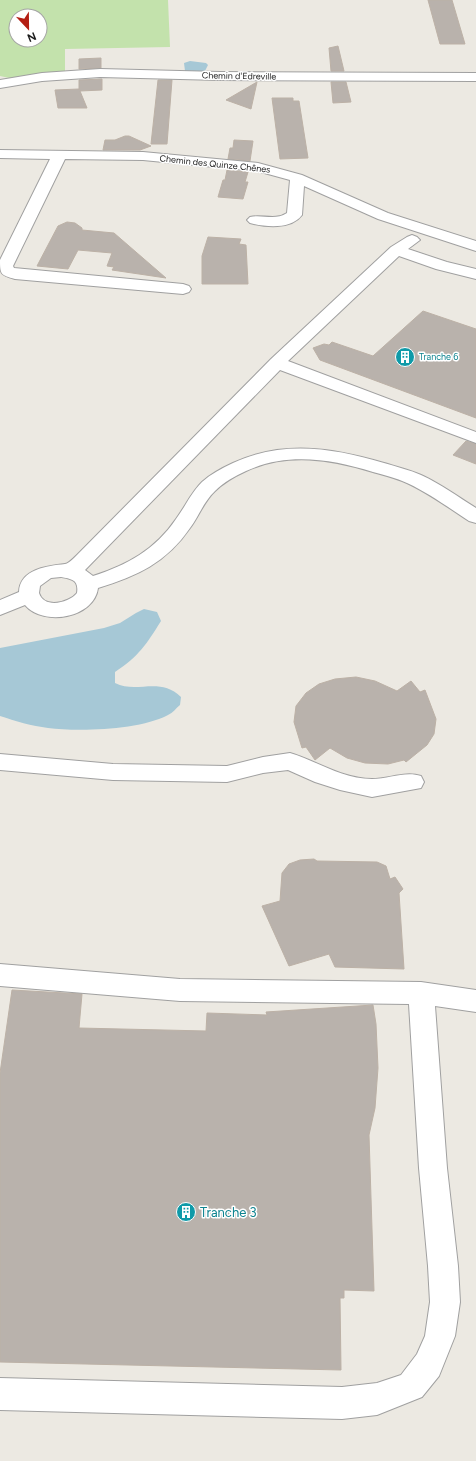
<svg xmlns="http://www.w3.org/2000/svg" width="476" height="1461" viewBox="0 0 476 1461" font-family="Figtree,sans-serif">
	<rect width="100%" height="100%" fill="#ece9e2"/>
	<!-- grass -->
	<path fill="#c3e2ac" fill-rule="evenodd" d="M0 0H168L170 47 65 49V71L14 79 0 76ZM16 16H40V40H16Z"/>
	<!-- water -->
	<g fill="#a6c8d6">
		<polygon points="190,61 206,63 208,65 205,71 185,71 184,63"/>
		<path d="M144 609 157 612 161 621C146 645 139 656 115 672V683C137 694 160 676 181 697L180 705C176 708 173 713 168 715 140 730 79 732 48 728 32 726 15 721 0 716V648L104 628 120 623 136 613Z"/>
	</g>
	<!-- building -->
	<g fill="#b9b2ac" stroke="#bcb1a6">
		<polygon points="428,0 452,0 465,44 440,44"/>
		<polygon points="338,46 344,71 331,71 329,48"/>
		<polygon points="101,58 101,68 79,69 79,59"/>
		<polygon points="102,79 102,90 80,91 87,108 58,108 55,90 79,89 79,90 79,80"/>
		<polygon points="158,80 172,80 167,144 151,144"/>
		<polygon points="257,82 251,109 226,100"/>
		<polygon points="331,82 346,82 351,102 333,103"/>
		<polygon points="272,98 293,98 293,101 299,101 308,158 280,159"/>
		<polygon points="125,136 129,136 151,146 140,150 103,150 105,140 115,140"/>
		<polygon points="234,140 253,141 250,161 228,159 230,148 233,148"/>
		<polygon points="227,170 248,172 245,182 248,182 243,199 218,197 223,180 225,180"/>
		<polygon points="67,222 75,223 82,228 82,230 114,233 166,278 112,270 114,267 107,266 112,253 78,250 68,269 37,266 58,226"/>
		<polygon points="208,237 241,239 239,244 246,245 248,284 202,284 202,256"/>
		<polygon points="423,311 476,329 476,418 320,360 313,348 324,344 329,345 332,342 373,356"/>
		<polygon points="466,441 476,444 476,464 453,455"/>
		<polygon points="356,677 375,681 397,691 411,681 420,692 425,690 436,719 434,734 427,745 406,762 404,760 388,764 365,763 347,758 330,748 315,760 306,747 302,748 294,722 296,706 306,693 319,684 335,679"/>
		<polygon points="314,859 317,861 377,862 386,866 390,879 395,877 403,889 399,893 404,969 335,967 329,954 289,966 262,906 280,901 282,873 289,864 300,860"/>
		<polygon points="12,990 82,994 79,1028 206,1031 207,1013 267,1015 266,1012 373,1005 376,1024 378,1068 375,1108 369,1135 374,1291 344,1290 344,1298 340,1298 341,1370 0,1362 0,1073"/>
	</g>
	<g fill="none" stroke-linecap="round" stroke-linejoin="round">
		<defs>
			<g id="minor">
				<polygon points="100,69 220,72 476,73 476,81 220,80 100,77 42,81 0,88 0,80 42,73"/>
				<path d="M0 150 143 152 258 163 302 175 388 213 476 241V251L378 219 304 186 302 215C291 230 265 227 250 223L247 220 250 217C262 214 275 221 287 213L290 180 257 171 143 160 65 159 13 266 14 268 183 284 189 286 191 289 189 292 183 294 15 279C1 275 0 275 0 260L50 159 0 158Z"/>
				<path d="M412 235 417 237 420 240 408 249 447 262 476 269V279L436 269 399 256 288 361 476 432V443L280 370 85 570 93 576C127 565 155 550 176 519 185 507 191 493 202 482 211 474 222 468 233 463 283 440 333 448 384 463 397 467 410 470 421 475 441 484 458 497 476 508V523L469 521C449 508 429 493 407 483 396 478 384 475 373 472 331 459 287 452 246 471 235 476 224 482 215 491 204 501 199 516 190 528 166 563 137 576 98 588 94 618 44 627 25 605L0 615V600L19 592C20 569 47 566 65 564 68 564 74 558 77 555L271 359 391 247 407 237ZM61 577C72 579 79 580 77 593 69 603 44 609 39 593L40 586 51 578Z"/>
				<path d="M290 753C317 761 342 779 372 779 389 779 405 771 421 776L424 782 421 788 372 797 340 790 315 782 288 770 263 773 227 782 113 780 0 770V754L113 764 227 766 263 757Z"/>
				<polygon points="0,964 180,979 421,982 476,990 476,1012 435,1006 447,1168 458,1266 460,1302 455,1336 439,1376 422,1397 377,1415 342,1419 0,1410 0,1378 342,1387 377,1383 401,1375 417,1354 425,1336 430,1302 428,1266 419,1168 409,1004 180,1001 0,986"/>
			</g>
		</defs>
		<!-- minor casing -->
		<use href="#minor" stroke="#a0a0a0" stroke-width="2"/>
		<!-- minor -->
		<use href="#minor" fill="#fff" fill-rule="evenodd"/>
	</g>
	<!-- icons -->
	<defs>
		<symbol id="building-disc" viewBox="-11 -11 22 22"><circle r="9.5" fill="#0f9aa8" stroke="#fff"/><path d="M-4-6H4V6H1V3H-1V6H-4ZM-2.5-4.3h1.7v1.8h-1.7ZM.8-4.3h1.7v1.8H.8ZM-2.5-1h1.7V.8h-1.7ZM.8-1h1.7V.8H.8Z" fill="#fff"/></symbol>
	</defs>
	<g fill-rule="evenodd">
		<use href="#building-disc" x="394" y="346" width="22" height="22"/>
		<use href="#building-disc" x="175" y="1201" width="22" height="22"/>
	</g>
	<g text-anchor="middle" stroke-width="3" stroke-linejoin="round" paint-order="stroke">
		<!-- far-street labels -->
		<g font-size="9" fill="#1c1c1c" stroke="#fff">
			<text transform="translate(239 76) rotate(1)" y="3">Chemin d'Edreville</text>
			<text transform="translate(215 164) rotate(6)" y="3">Chemin des Quinze Chênes</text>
		</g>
		<!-- far-culture labels -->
		<g font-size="9" fill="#0d838f" stroke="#fff" text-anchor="start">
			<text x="419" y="360">Tranche 6</text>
		</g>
		<!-- near-culture labels -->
		<g font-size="13" fill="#0d838f" stroke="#fff" text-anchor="start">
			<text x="200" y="1217">Tranche 3</text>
		</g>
	</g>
	<!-- north arrow -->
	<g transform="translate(28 28) rotate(158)"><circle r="19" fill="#ffffff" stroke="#a4a4a4"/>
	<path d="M0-3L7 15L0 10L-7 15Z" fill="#b41e13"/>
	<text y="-6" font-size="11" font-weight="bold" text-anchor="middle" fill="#1c1c1c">N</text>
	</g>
</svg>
